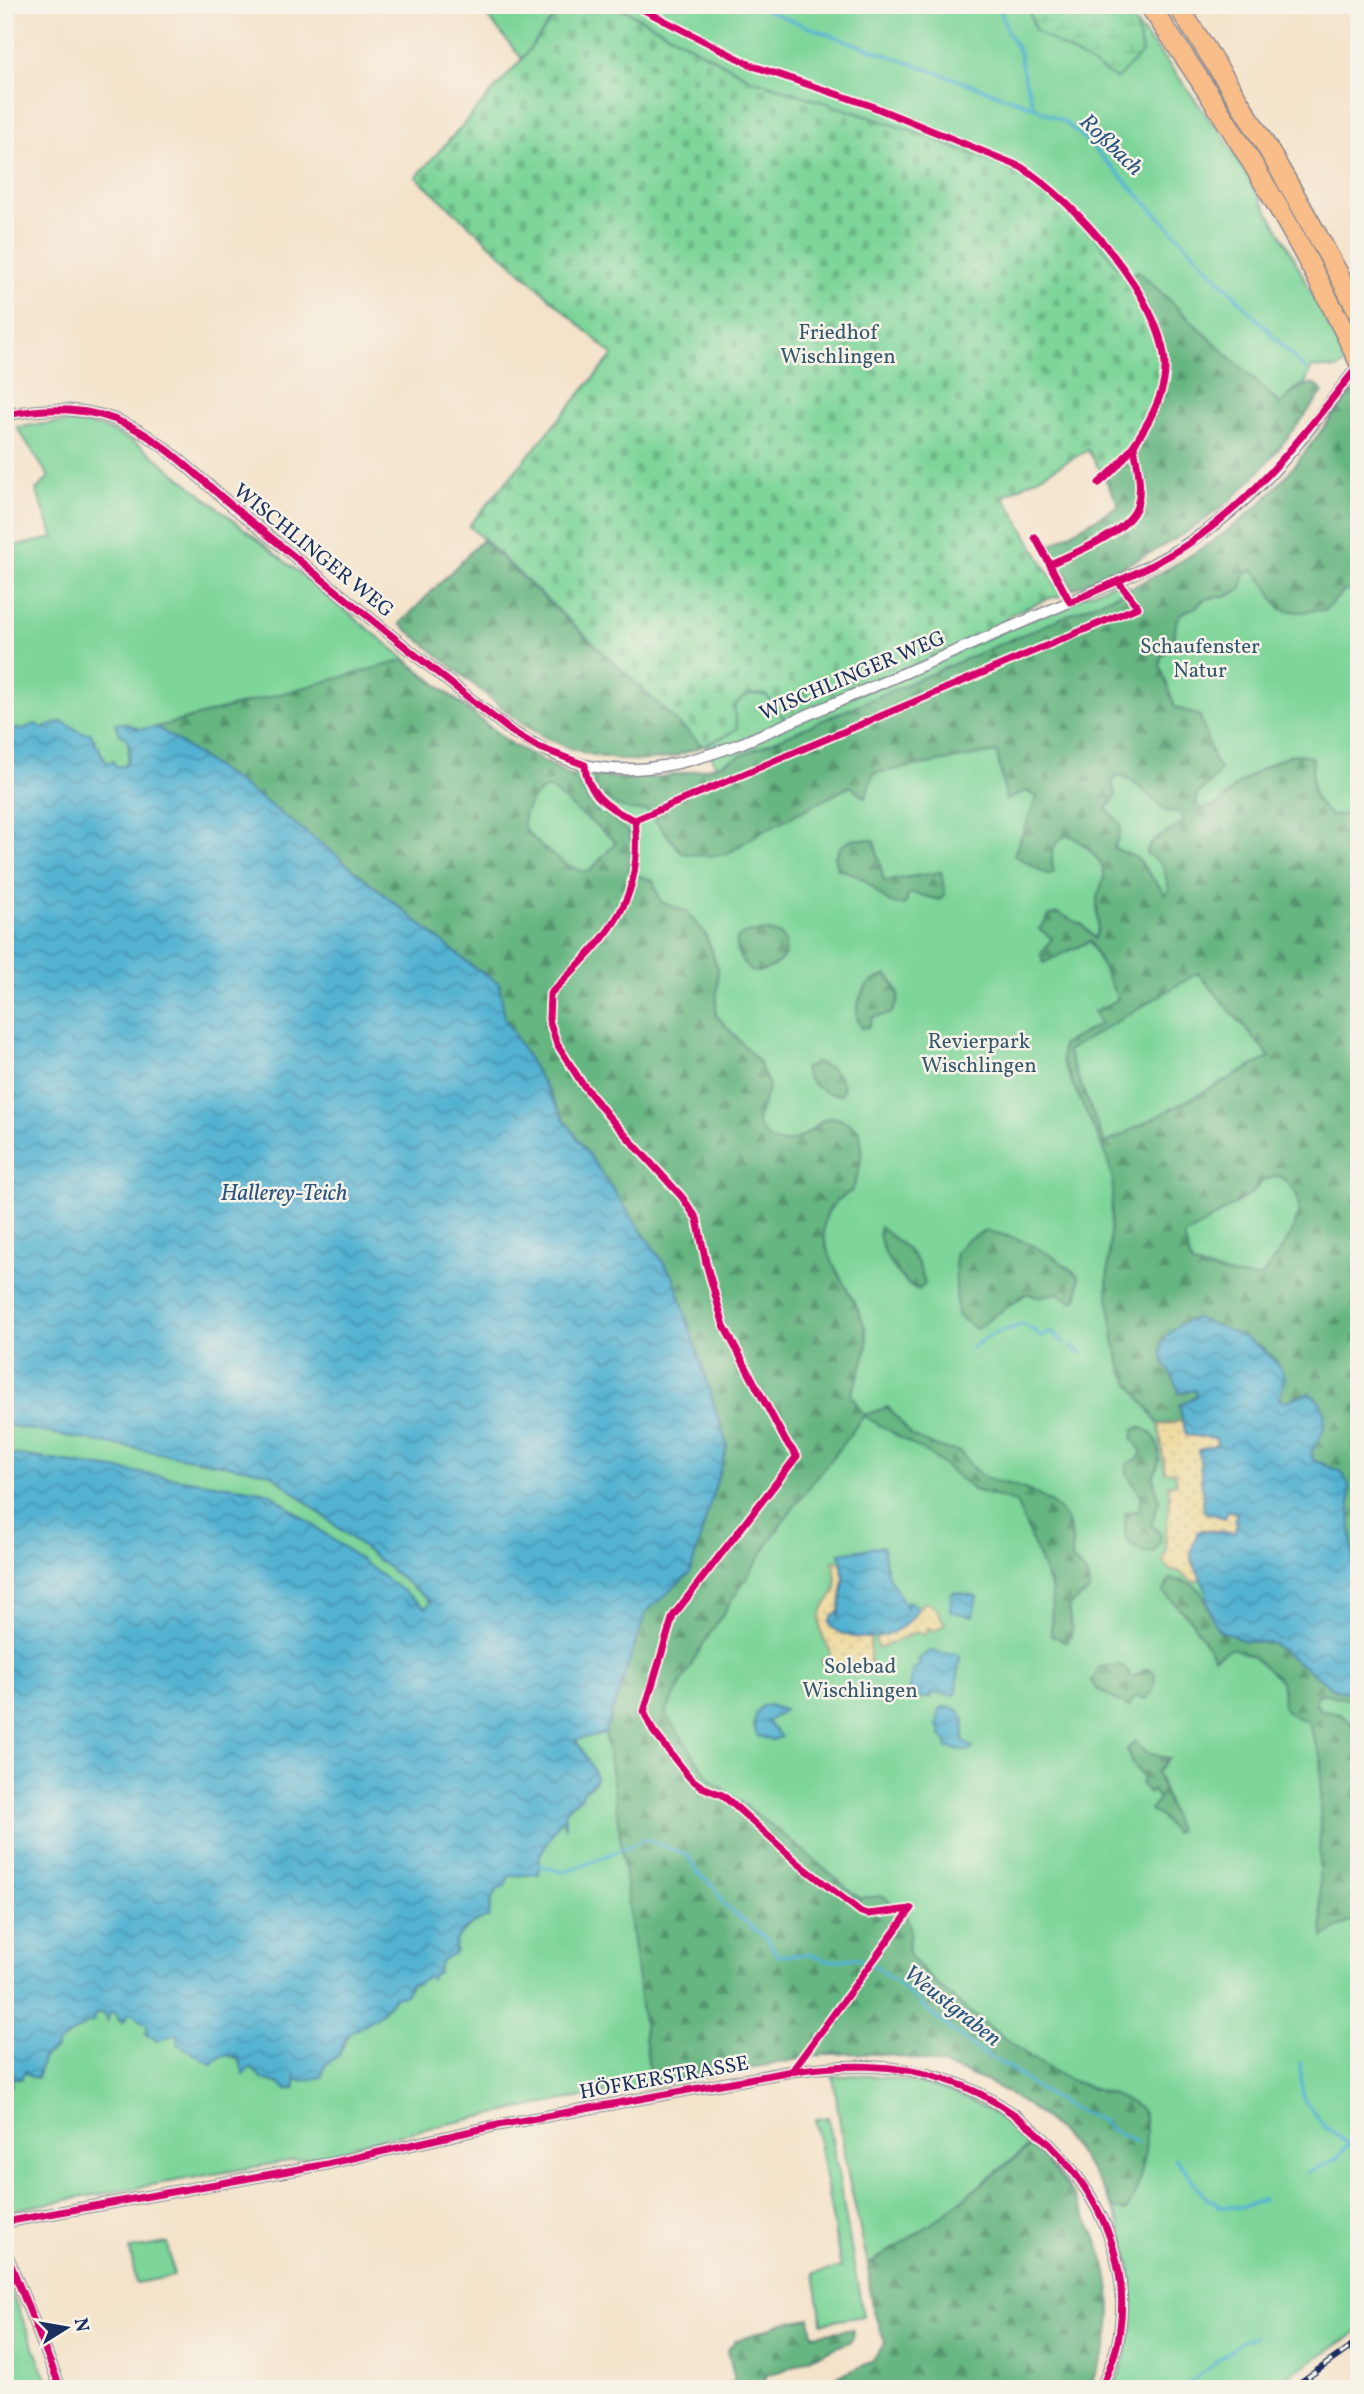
<svg xmlns="http://www.w3.org/2000/svg" width="1364" height="2394" viewBox="0 0 1364 2394" font-family="Vollkorn,serif">
	<defs>
		<pattern id="forest-firs" width="22" height="20" patternUnits="userSpaceOnUse" patternTransform="scale(1.75)"><rect width="22" height="20" fill="#66b681"/><path d="M5 1l3.5 6h-7zM16 11l3.5 6h-7z" fill="#53946d"/></pattern>
		<pattern id="wetland-marsh" width="20" height="14" patternUnits="userSpaceOnUse" patternTransform="scale(1.75)"><rect width="20" height="14" fill="#7dd599"/><path d="M1 5h8M5 5V1M11 12h8M15 12V8" fill="none" stroke="#6bb786"/></pattern>
		<pattern id="sand-dots" width="8" height="8" patternUnits="userSpaceOnUse" patternTransform="scale(1.75)"><rect width="8" height="8" fill="#eeda9e"/><path d="M2 2h.1M6 6h.1" fill="none" stroke="#ccbb8a" stroke-width="1.8" stroke-linecap="round"/></pattern>
		<pattern id="cemetery-stones" width="16" height="16" patternUnits="userSpaceOnUse" patternTransform="scale(1.75)"><rect width="16" height="16" fill="#7dd599"/><path d="M2 7V4a2 2 0 0 1 4 0v3zM10 15v-3a2 2 0 0 1 4 0v3z" fill="#6bb786"/></pattern>
		<pattern id="water-waves" width="16" height="10" patternUnits="userSpaceOnUse" patternTransform="scale(1.75)"><rect width="16" height="10" fill="#53b2d2"/><path d="M0 5q4-4 8 0t8 0" fill="none" stroke="#4491ae"/></pattern>
	</defs>
	<rect width="100%" height="100%" fill="#f7f3e8"/>
	<filter id="ink" filterUnits="userSpaceOnUse"><feTurbulence type="fractalNoise" baseFrequency=".0143" numOctaves="2"/><feDisplacementMap in="SourceGraphic" scale="14" xChannelSelector="R" yChannelSelector="G"/><feConvolveMatrix kernelMatrix="1 2 1 2 8 2 1 2 1" color-interpolation-filters="sRGB"/></filter>
	<filter id="wash" filterUnits="userSpaceOnUse"><feTurbulence type="fractalNoise" baseFrequency=".00686" numOctaves="4" result="noise"/><feDisplacementMap in="SourceGraphic" scale="28" xChannelSelector="R" yChannelSelector="G"/><feGaussianBlur stdDeviation="1.57" result="paint"/><feColorMatrix in="noise" values="0 0 0 0 0 0 0 0 0 0 0 0 0 0 0 0 0 1.4 0 .05"/><feComposite in="paint" operator="in"/></filter>
	<g filter="url(#wash)">
		<rect width="100%" height="100%" fill="#f4e3ca"/>
		<!-- green -->
		<g fill="#7dd599" stroke="#4c827c" stroke-width="2">
			<polygon points="478,5 563,5 522,59"/>
			<polygon points="616,5 1027,5 1036,31 1142,53 1136,24 1175,72 1214,126 1216,124 1282,235 1347,362 1337,369 1312,367 1305,384 1295,389 1280,404 1138,271 1125,278 1097,239 1072,213 1037,186 1002,166 909,130 751,79"/>
			<path d="M1358 388 1359 2331 1267 2389H1113C1142 2327 1138 2250 1104 2191 1054 2100 955 2052 853 2053 820 2053 786 2061 754 2067 721 2074 688 2079 655 2085 631 2090 606 2092 582 2097 505 2110 430 2128 354 2145L345 2151 5 2211V2086L12 2085V2077L21 2079 25 2071 37 2078 44 2056 56 2049 57 2044 87 2023 94 2014H104L106 2020 108 2019 109 2013 114 2012 118 2020 124 2022 128 2014 131 2013 149 2026 145 2035 154 2037 156 2040 173 2034 179 2035V2038L212 2064 221 2056C236 2054 242 2060 243 2074L249 2068H252L259 2075 295 2083V2079L323 2070 325 2065 339 2055 350 2032 381 2013 394 1997 405 1995 410 1984H416L424 1977 438 1973C440 1956 446 1960 456 1951L455 1941C466 1928 473 1921 489 1917 490 1904 491 1890 504 1886L509 1876 540 1855 561 1819 564 1820C565 1807 571 1802 582 1797L583 1792 594 1783 595 1775 576 1740 139 729 126 723C127 738 132 752 125 766H116L107 762 92 738 62 722 43 728 35 724 20 731 17 728 5 731V548L54 538 36 490 49 477 17 427C75 421 92 417 144 448L511 744 571 776H594L626 780 671 777 716 766 707 745 731 733C734 705 732 692 766 695L788 723 1118 581 1132 588C1179 564 1236 531 1272 492 1300 462 1323 427 1349 395Z"/>
			<polygon points="5,1425 270,1473 431,1602 426,1609 268,1492 5,1453"/>
			<path d="M854 2075C923 2079 981 2094 1031 2144L934 2222 868 2265 848 2175 833 2077Z"/>
			<polygon points="828,2117 863,2316 822,2323 814,2273 841,2268 815,2119"/>
			<polygon points="168,2243 174,2276 136,2283 130,2249"/>
			<polygon points="5,2277 51,2389 5,2389"/>
		</g>
		<!-- forest -->
		<g fill="url(#forest-firs)" stroke="#407270" stroke-width="2" fill-rule="evenodd">
			<path d="M1138 271 1280 404C1293 394 1298 384 1316 384L1323 392C1301 420 1279 450 1255 476 1206 530 1139 560 1073 589L1049 546 1119 505 1103 475 1124 455 1154 403 1162 350 1158 337 1126 278Z"/>
			<path d="M1358 388 1359 586 1343 592 1325 610 1298 612 1281 609C1271 598 1262 576 1253 570L1244 575 1242 589 1229 595 1206 599 1196 607 1180 614 1176 622 1174 643 1161 657 1160 665 1175 707 1200 716 1213 758 1220 769 1214 779 1197 795 1196 804 1201 809C1221 805 1221 803 1233 789 1242 779 1282 756 1296 754 1301 754 1308 757 1313 758 1312 784 1308 800 1332 816L1359 812V1575L1353 1570 1349 1485 1332 1467 1313 1460 1299 1395 1286 1401 1279 1399 1277 1361 1261 1346 1195 1318V1389L1198 1396 1179 1405 1183 1421 1159 1425 1122 1371 1114 1340 1107 1287 1113 1180 1105 1152 1062 1061V1045L1100 1024 1094 1012 1118 999 1090 941 1043 963 1041 954 1052 938 1039 929 1050 915 1058 913 1083 925 1095 939C1100 926 1097 915 1097 901 1097 892 1104 884 1104 875 1103 858 1082 842 1069 835 1052 840 1049 856 1054 872L1049 875 1014 855 1037 797 1026 791 1006 800 997 752 874 773 865 798 851 786 759 833 727 854 705 856 682 853 647 810C626 814 594 800 594 776 640 782 671 777 716 766L1131 588C1180 564 1235 532 1272 492 1300 462 1323 427 1349 395ZM1117 775 1133 781 1166 811 1179 812 1183 818V823C1170 833 1151 837 1146 853L1163 865 1169 890 1165 894 1137 858 1114 848 1120 833 1121 824 1106 809 1116 796 1112 784ZM1198 973 1270 1057 1105 1144 1067 1051ZM1279 1176C1324 1203 1281 1248 1261 1278L1231 1275 1192 1265 1184 1237 1253 1192 1263 1180Z"/>
			<path d="M482 540 703 746C693 750 682 754 672 757 620 768 565 752 522 724L400 624Z"/>
			<path d="M405 660 511 744 571 776C582 786 586 800 595 812L602 810 628 832 631 840 629 868 632 873 653 881 661 902 686 911 706 935 718 970 716 1015 758 1061 769 1086 757 1121C768 1149 789 1147 810 1131 815 1127 822 1120 828 1118 839 1115 851 1125 859 1130 865 1151 860 1172 852 1191 782 1226 863 1292 867 1338 868 1357 857 1378 851 1395L864 1415 888 1407 912 1436 940 1448 960 1452C969 1462 973 1472 987 1478 997 1483 1008 1483 1019 1487 1057 1501 1076 1516 1072 1559 1082 1569 1091 1576 1089 1591L1069 1606C1067 1620 1078 1631 1066 1643L1051 1634 1052 1590 1016 1502 974 1490 935 1458 864 1416 784 1520 700 1649 665 1713 711 1780 788 1838 859 1898 883 1896C892 1904 905 1912 909 1923 913 1935 903 1948 913 1959 939 1991 977 2017 1010 2042 1028 2056 1048 2069 1068 2079 1090 2089 1124 2095 1142 2110 1153 2129 1140 2197 1125 2212L1115 2209C1101 2187 1088 2163 1070 2143 1009 2075 917 2048 828 2054L651 2086 613 1781 605 1733 646 1612 690 1572 727 1446 674 1278 564 1119 505 1019 499 983 472 966 331 851 266 802 157 727ZM549 788 616 842 590 871C571 874 532 841 523 826 523 809 533 792 549 788Z"/>
			<path d="M853 839 874 840 884 881 941 872 945 894 940 900 912 893 907 896V902L903 905C886 906 881 894 869 884 860 876 849 871 837 869L835 856 841 846Z"/>
			<path d="M769 931 781 935 785 942V955C776 966 768 971 753 972 741 963 735 953 737 938L746 933Z"/>
			<path d="M887 975C900 990 903 999 890 1014L873 1017 868 1027 862 1028C851 1017 860 991 871 982 876 979 882 977 887 975Z"/>
			<path d="M816 1063C830 1065 844 1076 843 1091L840 1095C826 1095 805 1083 804 1069Z"/>
			<path d="M880 1227C904 1247 918 1252 925 1284L919 1290C901 1285 875 1245 880 1227Z"/>
			<path d="M986 1231C1020 1236 1053 1254 1079 1276L1078 1297 1073 1302 1057 1293 1037 1297 1027 1293 976 1329 957 1315 955 1253 966 1240Z"/>
			<path d="M1139 1427C1161 1432 1164 1460 1153 1476L1159 1501 1151 1525 1161 1534 1160 1543 1153 1553C1127 1552 1122 1536 1126 1512L1139 1511C1140 1506 1141 1499 1140 1494 1135 1481 1123 1478 1128 1463L1138 1459 1142 1452 1132 1438 1134 1430Z"/>
			<path d="M1170 1579C1201 1582 1204 1593 1212 1619L1245 1641 1272 1643 1331 1687 1359 1697V1702L1326 1694 1317 1695 1315 1703 1321 1710C1338 1710 1348 1718 1359 1731V1916L1323 1937 1319 1871 1321 1758 1308 1722C1274 1709 1287 1711 1281 1681L1252 1656 1232 1648 1214 1657 1191 1620 1163 1592Z"/>
			<path d="M1119 1664 1129 1671V1676L1133 1677 1146 1669 1152 1670 1155 1675C1155 1684 1154 1694 1145 1699L1139 1696 1134 1698 1129 1707 1098 1690 1091 1682 1100 1667Z"/>
			<path d="M1135 1741C1146 1755 1153 1755 1169 1758L1157 1772 1178 1831 1174 1833 1160 1816 1150 1811 1159 1799 1152 1790 1148 1794 1141 1784 1143 1778 1131 1762 1127 1750Z"/>
			<path d="M1032 2145C1083 2197 1124 2269 1107 2344 1103 2359 1095 2374 1088 2389H790L797 2385 823 2383 871 2362 885 2343 871 2302 868 2265 934 2222Z"/>
			<polygon points="810,2318 813,2335 852,2329 853,2332 851,2341 781,2371 766,2375 762,2386 768,2389 714,2389 735,2381 728,2350 735,2341 783,2323"/>
		</g>
		<!-- wetland -->
		<polygon fill="url(#wetland-marsh)" stroke="#4c827c" stroke-width="2" points="1027,5 1123,5 1136,24 1142,53 1117,79 1036,31"/>
		<!-- sand -->
		<g fill="url(#sand-dots)" stroke="#84847e" stroke-width="2">
			<polygon points="1183,1421 1186,1435 1216,1438 1228,1510 1237,1513 1235,1533 1202,1529 1191,1559 1201,1579 1194,1582 1178,1571 1171,1571 1163,1561 1167,1549 1165,1545 1170,1499 1168,1485 1177,1483 1175,1471 1165,1472 1159,1425"/>
			<path d="M833 1561H841L844 1578 836 1630 853 1637 870 1638V1665L822 1664V1659L826 1661 831 1652C823 1639 814 1622 825 1606 828 1600 833 1596 836 1589 838 1582 834 1569 833 1561Z"/>
			<path d="M926 1602 936 1608 945 1624 933 1631 931 1628 928 1629 925 1635 916 1632 878 1649 875 1637C888 1634 901 1630 911 1619 918 1612 917 1606 926 1602Z"/>
		</g>
		<!-- cemetery -->
		<path fill="url(#cemetery-stones)" stroke="#4c827c" stroke-width="2" d="M563 5H616L751 79 909 130 1002 166 1037 186 1072 213 1097 239 1125 278 1158 337 1162 350V373L1154 403 1124 455 1103 475 1088 450 1004 496 1062 596 1050 598 1009 615 999 633 788 724 766 695C750 693 743 694 734 708L737 728 731 733 703 746 469 526 613 355 416 177 522 59Z"/>
		<!-- water -->
		<g fill="url(#water-waves)" stroke="#377098" stroke-width="2">
			<path d="M62 721 83 733H91L92 738 95 739 96 746H99C99 752 104 761 110 763L112 760 116 766H125C131 755 132 739 120 734L115 723H126L139 729 157 727 266 802 331 851 472 966 499 983 505 1019 564 1119 674 1278 727 1446 690 1573 646 1612 605 1733 576 1740 592 1767 596 1779 583 1792 582 1797C569 1803 561 1812 566 1828L561 1819 540 1855 539 1874 509 1876 505 1886C491 1890 490 1904 489 1917 478 1920 460 1929 456 1941 454 1945 456 1949 455 1953 442 1959 440 1959 438 1973L433 1974 431 1979 427 1976 419 1983 410 1984 405 1995 394 1997 381 2013 359 2028 351 2031 345 2039 339 2055 325 2065 322 2077 301 2081 295 2079V2088L287 2090 280 2084 263 2079 252 2068H249L243 2075C242 2059 238 2054 221 2056L212 2064 209 2063 177 2043 179 2038 176 2034 156 2041 154 2037 146 2035 148 2026 131 2013 128 2014 122 2023 115 2013 110 2012 107 2021 103 2013 95 2014 93 2022 87 2023 57 2044 56 2049 44 2056 37 2078 29 2076 25 2071 21 2079 12 2077 11 2086H5V1453L268 1492 426 1608 431 1602 270 1473 5 1425V731L18 728 20 730 35 724 43 728Z"/>
			<path d="M1195 1318C1231 1331 1266 1341 1285 1376L1279 1399 1286 1401 1308 1393C1333 1405 1326 1434 1311 1452L1313 1460 1342 1472 1349 1485 1353 1569 1359 1575V1697L1331 1687 1272 1643 1245 1641 1219 1630 1212 1619 1204 1586 1190 1554 1198 1531 1235 1533 1237 1522H1234L1237 1513 1228 1510 1225 1518 1204 1512 1199 1450 1217 1445 1216 1438 1186 1435 1179 1405 1197 1396 1195 1390 1179 1393C1176 1379 1170 1374 1164 1362 1153 1339 1177 1324 1195 1318Z"/>
			<path d="M883 1546 887 1573 907 1609 906 1602 909 1601 916 1606V1612C901 1635 872 1643 846 1635 838 1632 833 1630 829 1622L833 1615 838 1612 839 1618 844 1579 840 1553Z"/>
			<polygon points="954,1592 977,1596 973,1616 950,1612 951,1594"/>
			<polygon points="929,1651 958,1654 960,1657 956,1693 954,1695 931,1693 930,1698 912,1697 909,1694 912,1671 920,1664 918,1660"/>
			<path d="M769 1705 784 1710 767 1722 781 1737 773 1740 758 1736C751 1727 755 1713 762 1706Z"/>
			<polygon points="943,1707 957,1709 965,1719 963,1740 973,1748 970,1751 948,1748 946,1746 947,1740 941,1737 942,1729 937,1728 939,1711"/>
		</g>
		<g fill="none" stroke-linecap="round" stroke-linejoin="round">
			<!-- stream -->
			<g stroke="#53b2d2" stroke-width="3.5">
				<polyline points="754,5 808,27 1034,107 1064,122 1084,138 1306,370"/>
				<polyline points="999,5 1007,31 1019,51 1023,73 1034,107"/>
				<polyline points="1071,1347 1082,1353"/>
				<path d="M972 1348C980 1341 989 1336 998 1332 1007 1328 1013 1329 1021 1324L1035 1331 1041 1337 1051 1332 1064 1342"/>
				<polyline points="539,1865 562,1872 589,1863 646,1839 688,1856 697,1872 716,1889 724,1905 767,1939 778,1956 808,1954 828,1961 857,1958 877,1967 950,2029 982,2053 1012,2069 1033,2086 1067,2106 1103,2121 1108,2128 1137,2143"/>
				<polyline points="1300,2063 1303,2098 1325,2127 1359,2152"/>
				<polyline points="1176,2158 1207,2199 1215,2201 1219,2207 1241,2207 1263,2200"/>
				<polyline points="1358,2169 1359,2166"/>
				<polyline points="1308,2173 1337,2158 1348,2145"/>
				<polyline points="1183,2389 1241,2342 1255,2336"/>
			</g>
		</g>
	</g>
	<g filter="url(#ink)">
		<g fill="none" stroke-linecap="round" stroke-linejoin="round">
			<defs>
				<g id="street">
					<path d="M5 415C48 407 90 406 130 426 169 445 208 487 242 514 332 587 420 660 511 731 534 744 559 759 585 765 639 777 692 762 742 743L1118 581C1171 557 1219 527 1260 485 1297 449 1327 405 1359 365"/>
					<path d="M5 2222 327 2164 498 2125 792 2071C844 2064 894 2063 944 2079 1045 2111 1135 2218 1120 2328 1118 2350 1109 2369 1101 2389"/>
					<polyline points="5,2250 61,2389"/>
				</g>
				<g id="highway">
					<path d="M1149 5C1228 118 1300 236 1359 362"/>
					<path d="M1177 5C1244 105 1304 207 1359 313"/>
				</g>
			</defs>
			<!-- street casing -->
			<use href="#street" stroke="#888994" stroke-width="13"/>
			<!-- highway casing -->
			<use href="#highway" stroke="#888994" stroke-width="22"/>
			<!-- street -->
			<use href="#street" stroke="#fff" stroke-width="10"/>
			<!-- highway -->
			<use href="#highway" stroke="#f8bd89" stroke-width="19"/>
			<defs>
				<polyline id="rail" points="1291,2389 1359,2341"/>
			</defs>
			<!-- rail casing -->
			<use href="#rail" stroke="#1b2f5e" stroke-width="6"/>
			<!-- rail -->
			<use href="#rail" stroke="#f7f3e8" stroke-width="3.5" stroke-dasharray="10" stroke-linecap="butt"/>
			<defs>
				<g id="cycleway">
					<path d="M634 5 753 66 869 105 1021 167C1075 201 1163 300 1165 365 1167 403 1128 460 1099 483"/>
					<path d="M5 415C48 407 90 406 130 426 169 445 208 487 242 514 332 587 420 660 511 731L538 747 585 765C586 793 610 810 635 820L1138 607 1118 581"/>
					<path d="M1035 537 1070 602C1109 585 1149 569 1185 546 1257 499 1306 431 1359 365"/>
					<path d="M1050 564C1074 553 1128 533 1137 506 1143 486 1137 466 1134 446"/>
					<path d="M635 820C645 905 605 938 550 994L549 1020 557 1044 581 1082 609 1117 682 1197 697 1219 706 1263 724 1326 786 1442 797 1456 673 1616 644 1712 653 1731 690 1778 702 1787 722 1795 734 1805 799 1864 861 1912 868 1914 911 1909"/>
					<polyline points="792,2071 911,1909"/>
					<path d="M5 2222 327 2164 498 2125 792 2071C844 2064 894 2063 944 2079 1045 2111 1135 2218 1120 2328 1118 2350 1109 2369 1101 2389"/>
					<polyline points="5,2250 61,2389"/>
				</g>
			</defs>
			<!-- cycleway casing -->
			<use href="#cycleway" stroke="#f7f3e8" stroke-width="11"/>
			<!-- cycleway -->
			<use href="#cycleway" stroke="#d6006c" stroke-width="7"/>
		</g>
	</g>
	<g text-anchor="middle" stroke-width="5" stroke-linejoin="round" paint-order="stroke">
		<!-- park labels -->
		<g font-size="21" fill="#34586d" stroke="#f7f3e8">
			<text x="838" y="339">Friedhof<tspan x="838" dy="24">Wischlingen</tspan></text>
			<text x="1200" y="653">Schaufenster<tspan x="1200" dy="24">Natur</tspan></text>
			<text x="979" y="1048">Revierpark<tspan x="979" dy="24">Wischlingen</tspan></text>
			<text x="860" y="1673">Solebad<tspan x="860" dy="24">Wischlingen</tspan></text>
		</g>
		<!-- street labels -->
		<g font-size="21" fill="#1b2f5e" stroke="#f7f3e8">
			<text transform="translate(314 550) rotate(39)" y="7">WISCHLINGER WEG</text>
			<text transform="translate(852 675) rotate(-23)" y="7">WISCHLINGER WEG</text>
			<text transform="translate(664 2077) rotate(-10)" y="7">HÖFKERSTRASSE</text>
		</g>
		<!-- water labels -->
		<g font-size="23" font-style="italic" fill="#2c5681" stroke="#f7f3e8">
			<text transform="translate(1112 144) rotate(44)" y="8">Roßbach</text>
			<text x="284" y="1200">Hallerey-Teich</text>
			<text transform="translate(953 2005) rotate(38)" y="8">Weustgraben</text>
		</g>
	</g>
	<!-- margin -->
	<rect width="1364" height="2394" fill="none" stroke="#f7f3e8" stroke-width="28"/>
	<!-- north arrow -->
	<g transform="translate(66 2328) rotate(79)" stroke="#f7f3e8" stroke-width="5" paint-order="stroke">
	<path d="M0-5L12 26L0 18L-12 26Z" fill="#1b2f5e"/>
	<text y="-10" font-size="19" font-weight="bold" text-anchor="middle" fill="#1b2f5e">N</text>
	</g>
</svg>
